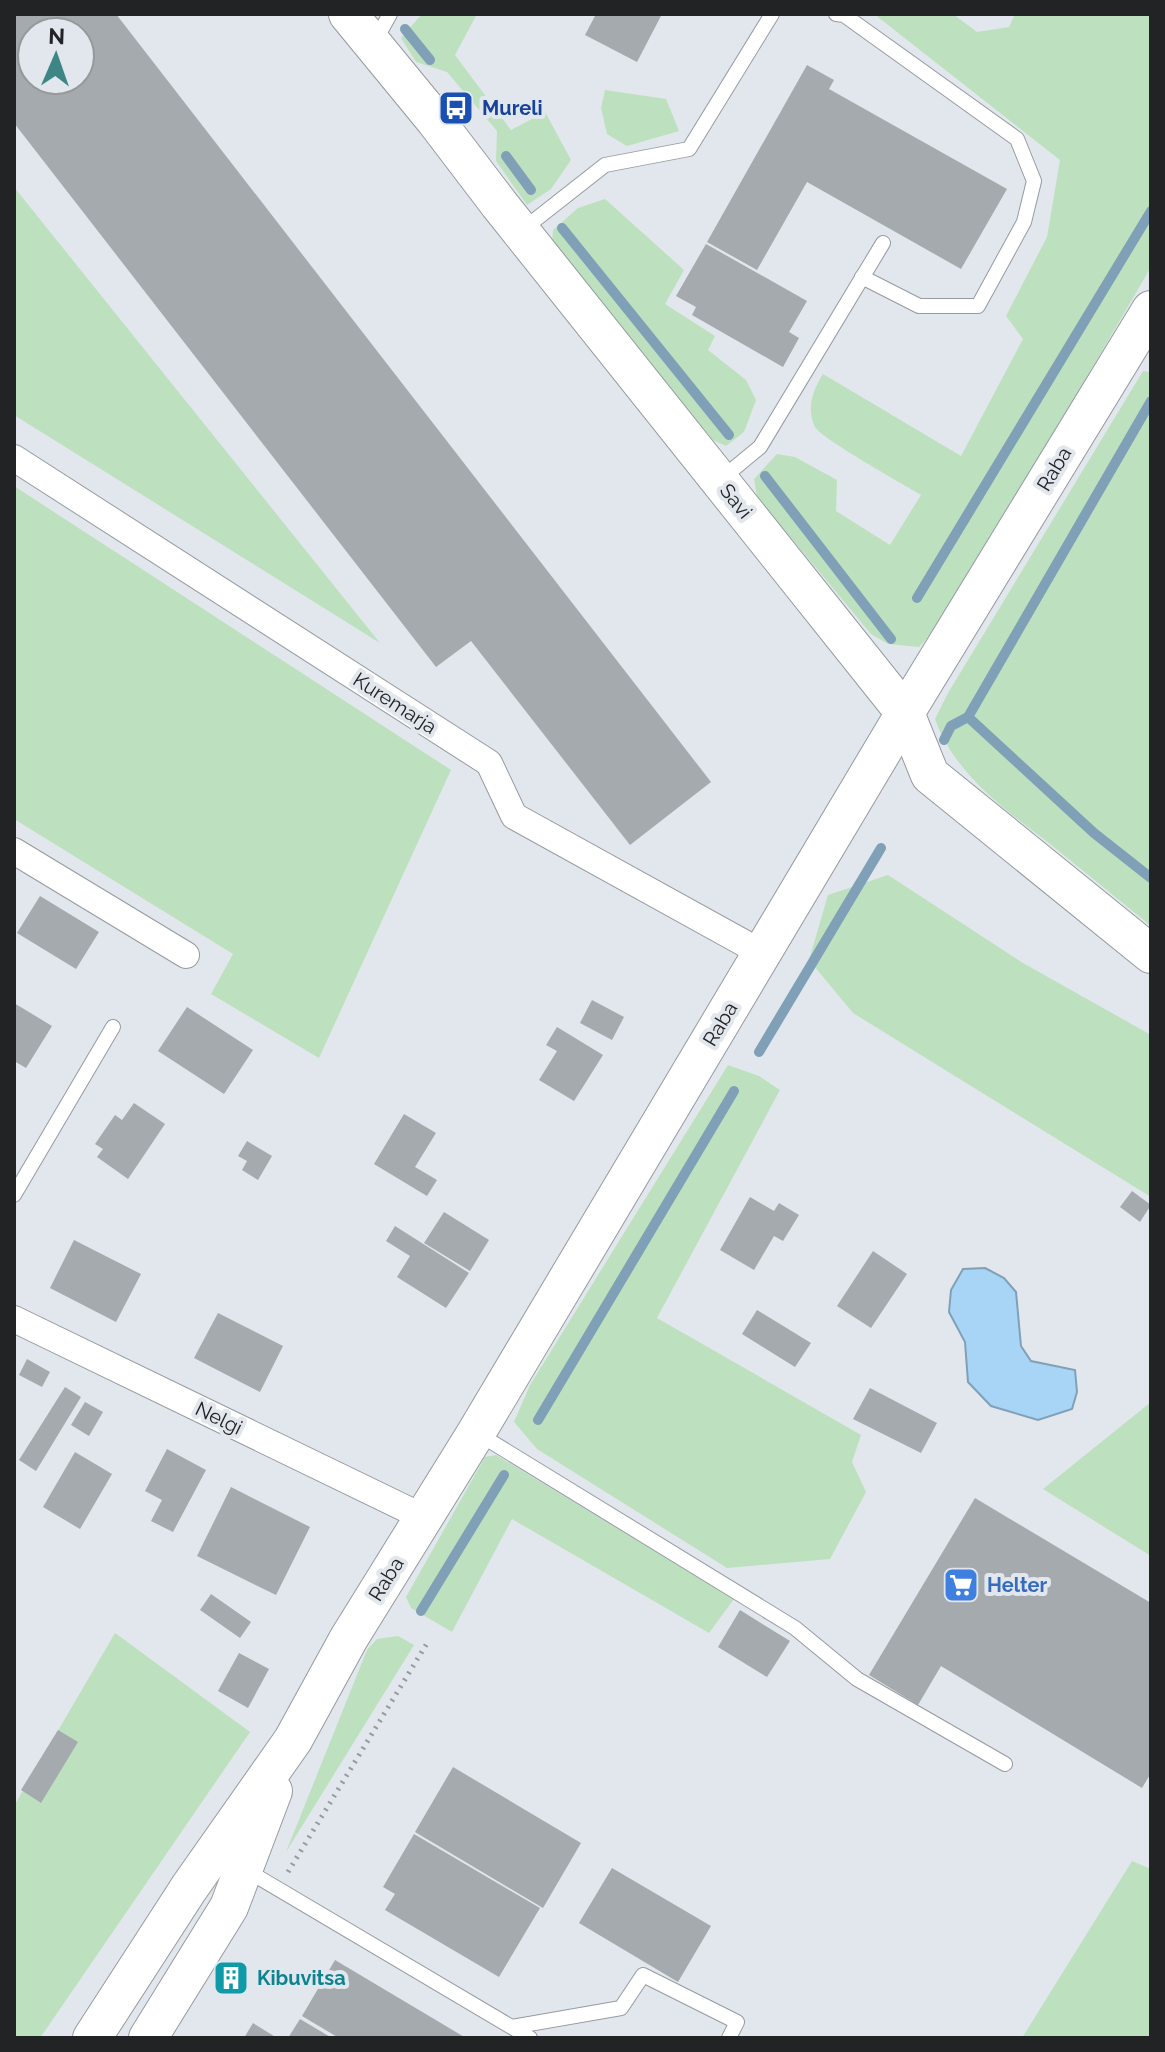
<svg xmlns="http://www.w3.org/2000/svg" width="1165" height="2052" viewBox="0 0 1165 2052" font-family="Raleway,sans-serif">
	<rect width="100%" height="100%" fill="#e1e7ec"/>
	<!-- green -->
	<g fill="#bde1bf">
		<polygon points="422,14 477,14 455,55 511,130 545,112 571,160 551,189 527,205 496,161 497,131 447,72 416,62 401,38"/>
		<path d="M874 14H953L977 32 1009 27 1015 14H1151V267L946 618 919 647 888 644 871 634 757 497 754 479 777 454 795 457 837 480 836 511 890 545 921 495C903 484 822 439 815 427 806 408 813 390 823 374L961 456 1023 339 1006 316 1047 237 1060 160Z"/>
		<polygon points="605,90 666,99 679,131 627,146 607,134 601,108"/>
		<polygon points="14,187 380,643 14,415"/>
		<polygon points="605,199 684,270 665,304 715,336 708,350 746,380 756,400 744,432 726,446 713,440 552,244 553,230 578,208"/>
		<path d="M1143 371 1151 372V926C1119 900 1087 874 1055 848 1010 813 955 776 935 719L948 693Z"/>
		<polygon points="14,486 451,770 319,1058 211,994 233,954 14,819"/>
		<polygon points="888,875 1023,963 1151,1035 1151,1197 853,1013 809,960 828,895"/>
		<polygon points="728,1065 759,1076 780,1090 657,1318 861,1435 852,1462 866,1492 830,1559 727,1568 537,1449 514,1422 530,1385"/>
		<polygon points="1151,1402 1151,1556 1043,1489"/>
		<polygon points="496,1455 734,1599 709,1633 512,1519 452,1632 411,1608 406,1597 485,1457"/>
		<polygon points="115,1633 250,1732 40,2038 14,2038 14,1806"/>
		<polygon points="398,1636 414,1645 286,1852 367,1650 377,1639"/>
		<polygon points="1132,1861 1151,1869 1151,2038 1022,2038"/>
	</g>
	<!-- water -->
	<polygon fill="#a8d5f6" stroke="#80a0b7" stroke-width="2" points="985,1268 1004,1278 1016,1292 1021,1346 1031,1361 1075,1370 1077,1392 1072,1409 1038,1420 991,1406 968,1382 965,1342 949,1312 951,1290 963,1269"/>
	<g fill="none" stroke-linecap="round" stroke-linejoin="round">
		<!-- stream -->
		<g stroke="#80a0b7" stroke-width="10">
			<polyline points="405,29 430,60"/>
			<polyline points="506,156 531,190"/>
			<polyline points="562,228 729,435"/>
			<polyline points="765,476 891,639"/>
			<polyline points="917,598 1151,211"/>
			<polyline points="968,717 1094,833 1151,878"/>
			<polyline points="944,740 951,726 968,717 1151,401"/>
			<polyline points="759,1052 881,848"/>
			<polyline points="538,1420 734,1091"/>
			<polyline points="421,1611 504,1475"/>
		</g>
	</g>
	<!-- building -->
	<g fill="#a5aaaf" fill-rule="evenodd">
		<path d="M14 14H116L711 782 630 845 471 641 436 667 14 123ZM32 32H80V80H32Z"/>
		<polygon points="596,14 662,14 637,62 585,35"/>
		<polygon points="807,65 834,80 829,89 1007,189 961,269 807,182 757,270 707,242"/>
		<polygon points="706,244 807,301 789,332 799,338 783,367 692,315 696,307 676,296"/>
		<polygon points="40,896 99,932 76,969 17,933"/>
		<polygon points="592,1000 624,1017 612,1040 580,1023"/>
		<polygon points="14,1003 52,1026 26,1068 14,1061"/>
		<polygon points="187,1007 253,1050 224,1094 158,1051"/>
		<polygon points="557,1027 603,1055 574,1101 539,1080 557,1051 546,1045"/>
		<polygon points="134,1103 165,1124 128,1179 97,1157 103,1149 95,1144 115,1115 122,1120"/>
		<polygon points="404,1114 436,1133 415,1167 437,1180 427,1196 374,1164"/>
		<polygon points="247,1141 272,1156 258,1180 242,1170 247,1161 238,1156"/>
		<polygon points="1132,1191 1151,1205 1140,1222 1120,1207"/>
		<polygon points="750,1197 774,1211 779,1203 799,1215 783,1241 774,1236 754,1270 720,1250"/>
		<polygon points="444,1212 489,1240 470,1271 424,1243"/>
		<polygon points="395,1226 469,1273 446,1308 397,1277 410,1256 386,1241"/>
		<polygon points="74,1240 141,1274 116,1322 50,1288"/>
		<polygon points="873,1251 907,1274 871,1328 837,1306"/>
		<polygon points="757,1310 811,1343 795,1367 742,1334"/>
		<polygon points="218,1313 283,1346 260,1392 194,1358"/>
		<polygon points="27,1359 50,1372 42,1387 19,1375"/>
		<polygon points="65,1387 81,1397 36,1471 19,1460"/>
		<polygon points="870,1388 937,1423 921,1453 853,1419"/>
		<polygon points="85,1402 103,1412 89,1436 71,1425"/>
		<polygon points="167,1449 206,1470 173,1532 151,1521 162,1500 145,1491"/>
		<polygon points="75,1452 112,1474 80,1529 43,1507"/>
		<polygon points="231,1487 310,1527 276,1595 197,1556"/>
		<polygon points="975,1498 1151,1603 1151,1773 1142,1788 941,1666 918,1705 869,1675"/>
		<polygon points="211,1594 251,1622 240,1638 200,1610"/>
		<polygon points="740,1610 790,1641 767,1677 718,1647"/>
		<polygon points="239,1653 269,1669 248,1708 218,1691"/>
		<polygon points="58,1730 78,1742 41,1803 21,1790"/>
		<polygon points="453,1767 581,1843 543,1908 415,1832"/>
		<polygon points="414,1834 540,1908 499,1977 385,1910 395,1894 383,1887"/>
		<polygon points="612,1868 711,1926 678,1982 579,1923"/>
		<polygon points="335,1960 466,2038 339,2038 302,2016"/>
		<polygon points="300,2019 332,2038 288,2038"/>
		<polygon points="253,2023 277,2038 244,2038"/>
	</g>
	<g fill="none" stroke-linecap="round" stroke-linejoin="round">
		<defs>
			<g id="lane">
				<polyline points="836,14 844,15 1017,139 1034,181 1024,222 978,306 919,306 862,277"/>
				<polyline points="375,41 390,14"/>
				<polyline points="521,231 605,165 689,149 772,14"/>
				<polyline points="720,480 760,447 883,243"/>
				<polyline points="14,1195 113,1027"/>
				<polyline points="477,1433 795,1628 857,1679 1005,1764"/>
				<polyline points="246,1870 530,2038"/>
				<polyline points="512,2027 621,2008 643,1975 737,2022 729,2038"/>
			</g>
			<g id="street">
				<polyline points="14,458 489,763 514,816 762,953"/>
				<polyline points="14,851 186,955"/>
				<polyline points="14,1319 425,1518"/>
			</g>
			<g id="secondary">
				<polyline points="348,14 435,120 499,204 905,713 930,775 1151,954"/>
				<polyline points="92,2038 189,1888 293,1740 349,1638 476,1433 905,713 1151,310"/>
				<polyline points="148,2038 229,1907 273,1791"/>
			</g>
		</defs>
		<!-- lane casing -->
		<use href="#lane" stroke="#959ba0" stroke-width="16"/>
		<!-- street casing -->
		<use href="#street" stroke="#959ba0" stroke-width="28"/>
		<!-- secondary casing -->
		<use href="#secondary" stroke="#959ba0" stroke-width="40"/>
		<!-- path -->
		<polyline stroke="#969b9f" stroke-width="5" stroke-dasharray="2 6" stroke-linecap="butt" points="288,1872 429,1640"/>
		<!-- lane -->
		<use href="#lane" stroke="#fff" stroke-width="14"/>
		<!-- street -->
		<use href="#street" stroke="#fff" stroke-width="26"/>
		<!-- secondary -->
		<use href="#secondary" stroke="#fff" stroke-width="38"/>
	</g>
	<!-- icons -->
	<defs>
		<symbol id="bus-square" viewBox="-11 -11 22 22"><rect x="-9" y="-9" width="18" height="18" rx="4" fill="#1a4fb4" stroke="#e1e7ec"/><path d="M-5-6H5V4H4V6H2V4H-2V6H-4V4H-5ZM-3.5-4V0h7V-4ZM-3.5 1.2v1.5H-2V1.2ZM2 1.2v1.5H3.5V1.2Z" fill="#fff"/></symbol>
		<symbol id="supermarket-square" viewBox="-11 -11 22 22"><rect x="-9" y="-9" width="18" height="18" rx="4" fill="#3f7fe0" stroke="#e1e7ec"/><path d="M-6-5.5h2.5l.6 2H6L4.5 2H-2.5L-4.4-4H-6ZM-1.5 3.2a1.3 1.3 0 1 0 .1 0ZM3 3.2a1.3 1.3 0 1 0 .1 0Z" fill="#fff"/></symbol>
		<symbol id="building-square" viewBox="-11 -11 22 22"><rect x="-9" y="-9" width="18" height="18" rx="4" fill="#0f9aa8" stroke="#e1e7ec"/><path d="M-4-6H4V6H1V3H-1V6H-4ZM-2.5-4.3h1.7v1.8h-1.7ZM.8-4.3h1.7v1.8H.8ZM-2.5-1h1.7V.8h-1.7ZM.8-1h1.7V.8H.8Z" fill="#fff"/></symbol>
	</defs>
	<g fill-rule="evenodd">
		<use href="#bus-square" x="436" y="88" width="40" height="40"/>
		<use href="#supermarket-square" x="941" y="1565" width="40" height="40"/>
		<use href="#building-square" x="211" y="1958" width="40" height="40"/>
	</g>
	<g text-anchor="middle" stroke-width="8" stroke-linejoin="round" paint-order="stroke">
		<!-- transit labels -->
		<g font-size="20" font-weight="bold" fill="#164399" stroke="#e1e7ec" text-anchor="start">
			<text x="482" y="115">Mureli</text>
		</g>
		<!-- street labels -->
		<g font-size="20" fill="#212325" stroke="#e1e7ec">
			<text transform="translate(1054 469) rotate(-59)" y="7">Raba</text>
			<text transform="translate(736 501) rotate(51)" y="7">Savi</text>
			<text transform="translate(395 703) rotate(33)" y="7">Kuremarja</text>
			<text transform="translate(720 1024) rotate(-59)" y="7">Raba</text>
			<text transform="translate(219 1418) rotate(26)" y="7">Nelgi</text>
			<text transform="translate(386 1579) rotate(-58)" y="7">Raba</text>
		</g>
		<!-- shop labels -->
		<g font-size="20" font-weight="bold" fill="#366cbe" stroke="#e1e7ec" text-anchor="start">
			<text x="987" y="1592">Helter</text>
		</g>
		<!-- culture labels -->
		<g font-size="20" font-weight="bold" fill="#0d838f" stroke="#e1e7ec" text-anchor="start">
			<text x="257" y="1985">Kibuvitsa</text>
		</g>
	</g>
	<!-- border -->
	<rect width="1165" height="2052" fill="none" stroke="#212325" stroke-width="32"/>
	<!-- north arrow -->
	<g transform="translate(56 56) rotate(2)"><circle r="38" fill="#e1e7ec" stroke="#94999c" stroke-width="2"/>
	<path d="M0-6L14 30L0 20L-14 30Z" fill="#3e8686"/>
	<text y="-12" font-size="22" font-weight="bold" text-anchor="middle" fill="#212325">N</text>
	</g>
</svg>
